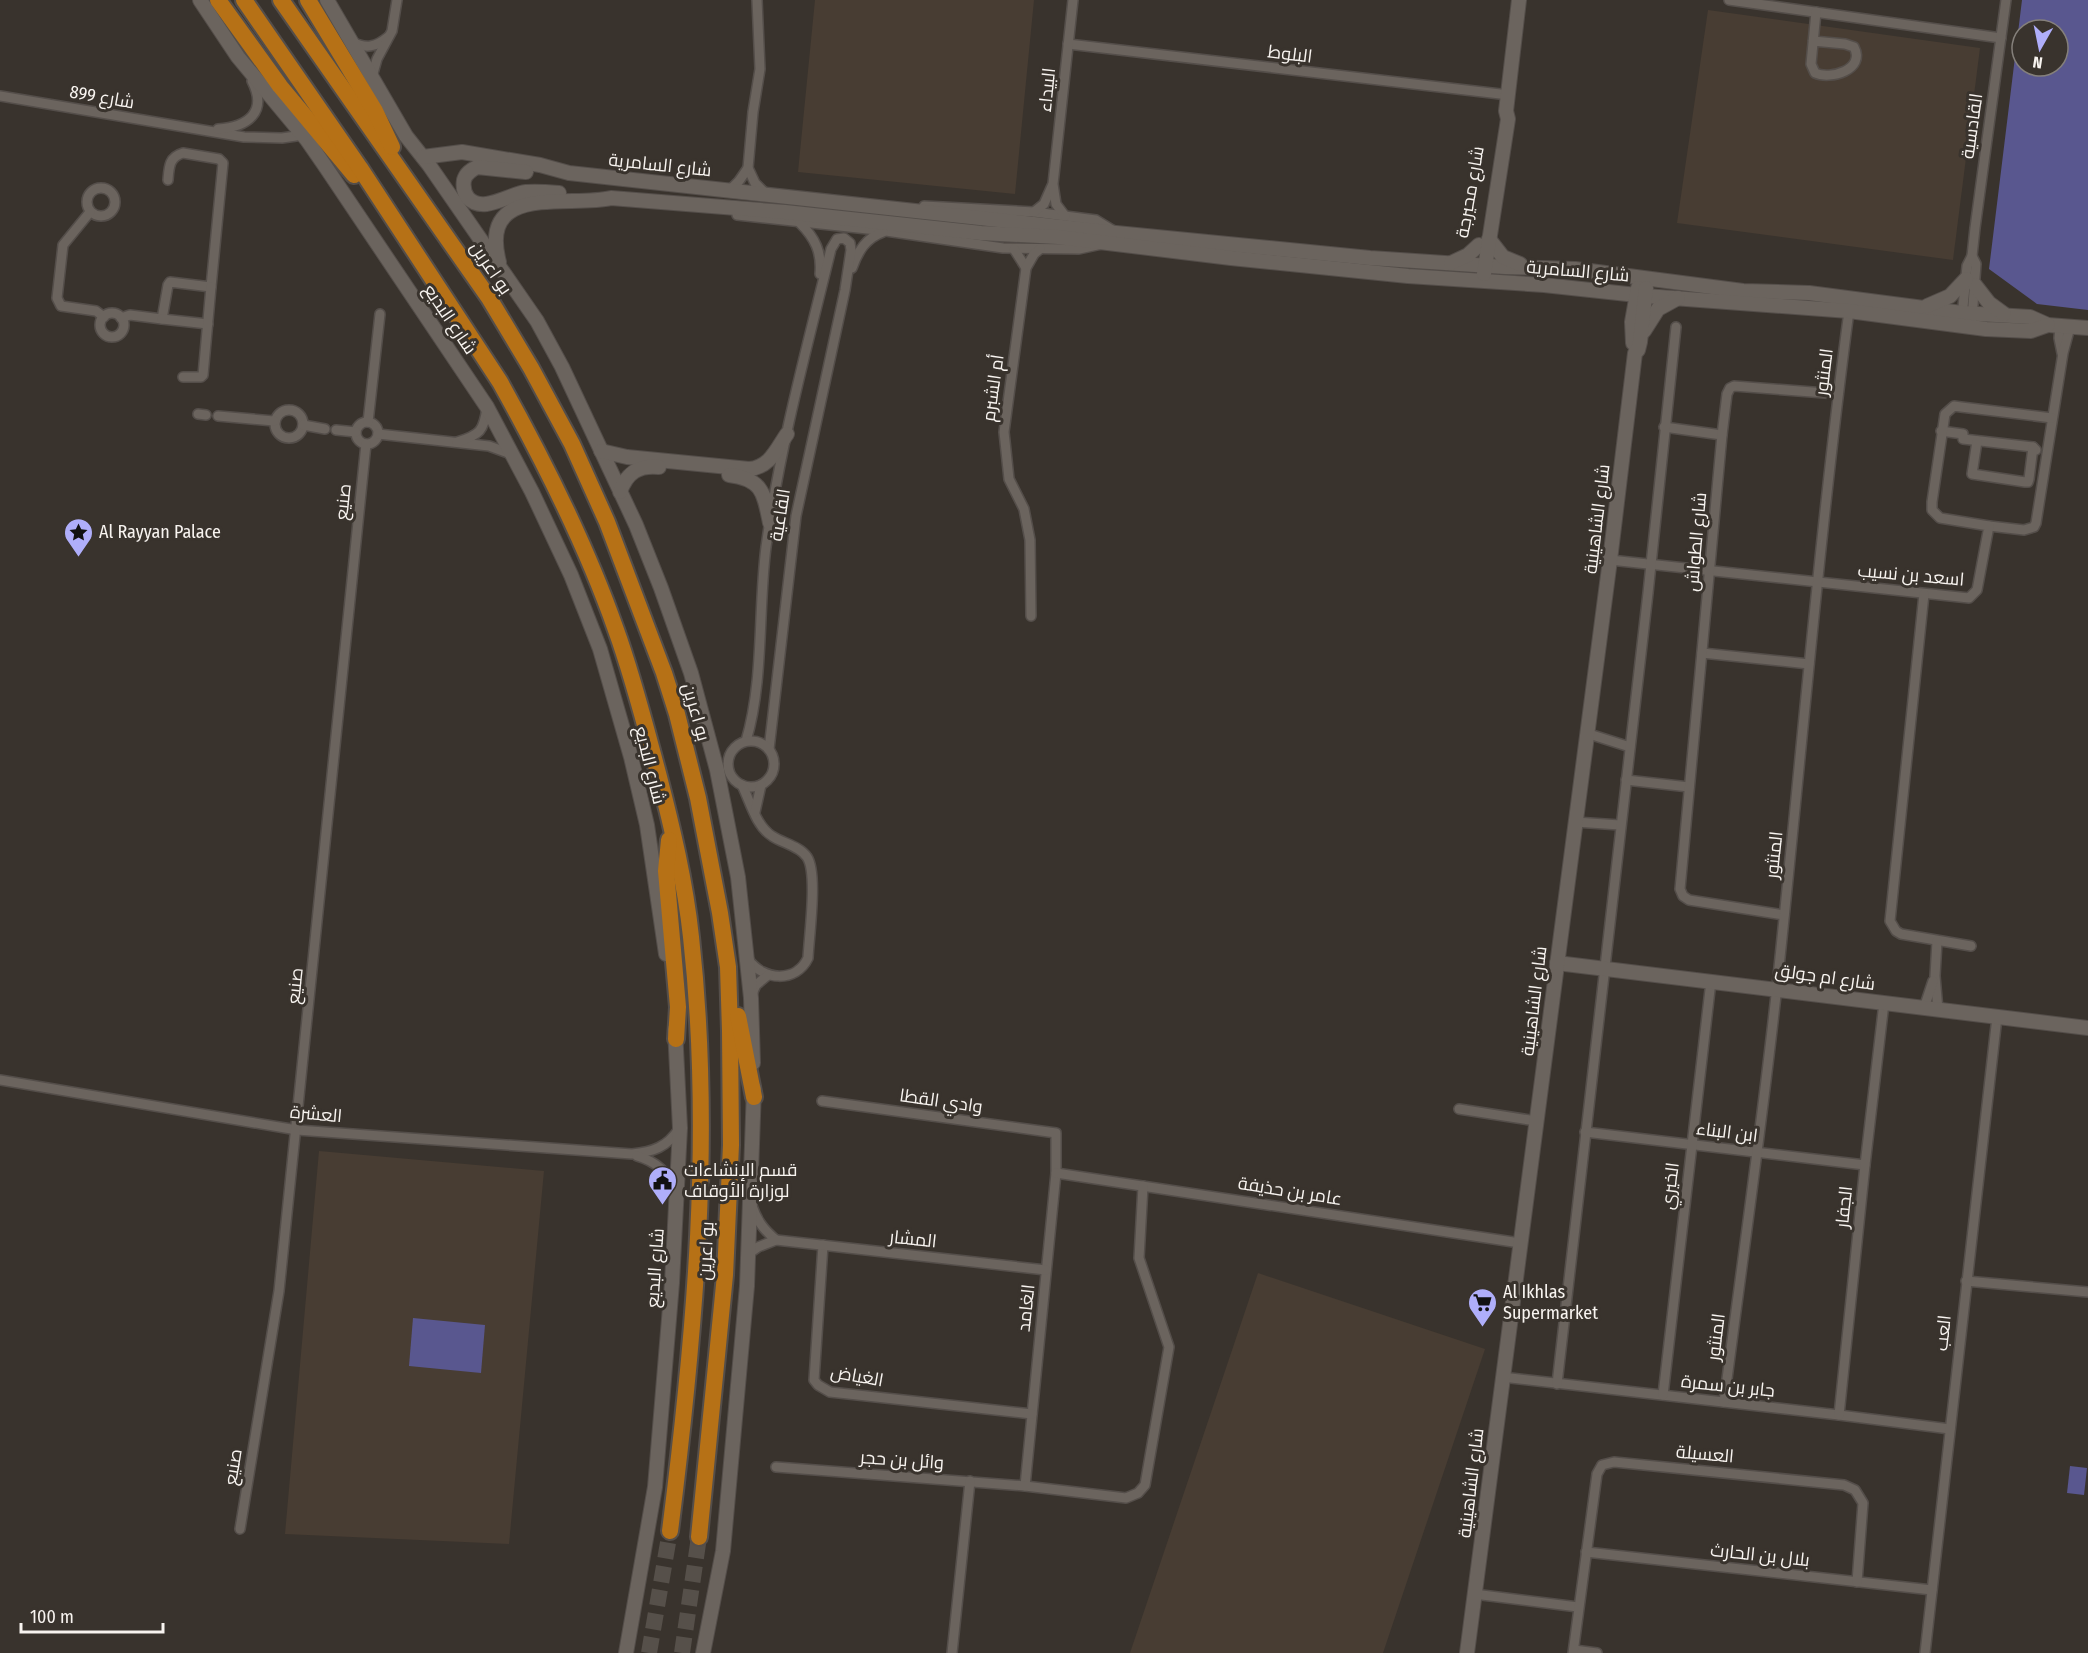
<svg xmlns="http://www.w3.org/2000/svg" width="2088" height="1653" viewBox="0 0 2088 1653" font-family="'Fira Sans Condensed',Cairo,sans-serif">
	<rect width="100%" height="100%" fill="#39332d"/>
	<!-- built -->
	<g fill="#483d33">
		<polygon points="815,0 1034,0 1015,194 798,172"/>
		<polygon points="1708,10 1980,48 1953,260 1677,223"/>
		<polygon points="319,1151 544,1171 509,1544 285,1534"/>
		<polygon points="1258,1273 1485,1349 1383,1653 1130,1653"/>
	</g>
	<!-- green -->
	<g fill="#59578f" fill-rule="evenodd">
		<path d="M2022 0H2088V310L2037 304 1989 269ZM2022 30H2058V66H2022Z"/>
		<polygon points="413,1318 485,1325 481,1373 409,1366"/>
		<polygon points="2070,1466 2087,1468 2084,1495 2067,1493"/>
	</g>
	<g fill="none" stroke-linecap="round" stroke-linejoin="round">
		<!-- highway-tunnel -->
		<g stroke="#56504a" stroke-width="16" stroke-dasharray="16 8" stroke-linecap="butt">
			<polyline points="649,1653 670,1531"/>
			<polyline points="682,1653 699,1537"/>
		</g>
		<defs>
			<g id="street">
				<polyline points="757,0 760,69 753,112 748,168 755,183 766,194"/>
				<polyline points="1729,0 2001,38"/>
				<path d="M1813 41 1845 44 1854 47C1866 70 1830 80 1815 73L1811 64 1816 12"/>
				<path d="M352 42C366 49 376 47 388 37"/>
				<polyline points="1068,44 1509,95"/>
				<polyline points="372,77 377,59 392,31 397,0"/>
				<polyline points="0,96 244,137 282,138 303,135"/>
				<path d="M218 129C248 127 268 112 252 81"/>
				<circle cx="101" cy="202" r="14"/>
				<polyline points="730,190 739,181 748,168"/>
				<polyline points="924,206 1034,212 1096,220 1114,231"/>
				<polyline points="90,212 63,245 57,298 61,306 96,311 104,317"/>
				<polyline points="1034,212 1044,204 1052,186"/>
				<polyline points="737,215 886,231 1003,248 1079,249 1102,244"/>
				<polyline points="1065,216 1056,204 1053,184 1073,0"/>
				<path d="M800 223C815 238 822 252 820 274"/>
				<polyline points="1014,249 1026,268"/>
				<path d="M852 268C858 251 866 238 883 232"/>
				<circle cx="112" cy="325" r="12"/>
				<polyline points="1962,317 1967,266 1972,256"/>
				<path d="M121 318 130 315 162 319 168 285 170 282 211 287 223 163 219 159 183 153C169 157 169 167 168 180"/>
				<polyline points="162,319 208,324"/>
				<polyline points="1972,319 1976,264 1972,256 1975,228 2006,0"/>
				<polyline points="2060,326 2059,338 2062,353"/>
				<polyline points="183,377 201,377 203,375 211,287"/>
				<circle cx="289" cy="424" r="14"/>
				<polyline points="198,414 206,415"/>
				<polyline points="218,416 274,421"/>
				<circle cx="367" cy="433" r="11"/>
				<polyline points="368,422 380,314"/>
				<polyline points="303,425 325,429"/>
				<polyline points="1664,427 1722,435"/>
				<polyline points="336,430 356,432"/>
				<polyline points="1941,431 1963,434 1963,439 2033,447 2036,450"/>
				<polyline points="378,434 489,446 511,454"/>
				<polyline points="1977,441 1972,474 2025,482 2028,482 2029,479 2033,447"/>
				<path d="M457 442C480 435 484 431 487 407"/>
				<polyline points="1989,526 2024,530 2034,527 2036,523 2063,353 2070,327"/>
				<polyline points="1610,560 1969,598 1977,590 1989,526 1940,518 1932,510 1932,502 1945,414 1954,406 1961,407 2052,418"/>
				<polyline points="1924,594 1890,921 1896,931 1901,934 1971,946"/>
				<polyline points="1031,616 1030,540 1024,509 1009,479 1004,432 1026,268 1034,254 1040,249"/>
				<polyline points="1702,653 1809,664"/>
				<polyline points="1586,733 1630,747"/>
				<path d="M746 741C764 681 758 610 766 547 780 446 807 347 831 249L837 239 844 238 850 243 851 250 845 290 796 516 769 749"/>
				<circle cx="751" cy="764" r="23"/>
				<polyline points="1626,780 1689,787"/>
				<path d="M742 785C750 801 756 826 772 836 782 843 800 846 807 857 818 873 809 936 808 958 796 983 763 981 748 959"/>
				<polyline points="755,812 761,785"/>
				<polyline points="1575,822 1620,825"/>
				<polyline points="1784,915 1689,900 1683,896 1680,889 1722,435 1727,394 1730,388 1734,386 1838,394"/>
				<polyline points="1937,941 1935,976 1938,1010"/>
				<polyline points="751,996 756,985 768,975"/>
				<polyline points="1924,1008 1933,981"/>
				<path d="M0 1080 297 1130 632 1154C653 1152 667 1147 679 1129"/>
				<polyline points="822,1101 1056,1133 1056,1173 1025,1486"/>
				<polyline points="1459,1109 1536,1121"/>
				<polyline points="1585,1132 1865,1165"/>
				<path d="M637 1156C658 1162 666 1172 676 1191"/>
				<polyline points="1056,1173 1520,1243"/>
				<path d="M752 1206C757 1221 764 1230 776 1240"/>
				<polyline points="823,1245 814,1380 818,1385 830,1392 1032,1414"/>
				<polyline points="748,1254 758,1247 776,1240 1046,1270"/>
				<polyline points="1966,1281 2088,1292"/>
				<polyline points="1502,1377 1839,1415 1950,1429"/>
				<polyline points="1557,1384 1648,593 1676,327"/>
				<polyline points="1663,1395 1711,981"/>
				<path d="M1724 1402C1742 1263 1762 1125 1777 986 1801 761 1819 536 1849 311"/>
				<polyline points="1839,1415 1865,1165 1884,1003"/>
				<polyline points="776,1467 1025,1486 1126,1498 1138,1493 1145,1485 1169,1347 1139,1258 1143,1186"/>
				<polyline points="240,1529 279,1291 366,444"/>
				<polyline points="1586,1552 1932,1590"/>
				<polyline points="1474,1594 1578,1607"/>
				<polyline points="1574,1650 1597,1653"/>
				<polyline points="952,1653 970,1481"/>
				<polyline points="1573,1653 1597,1474 1602,1465 1614,1462 1844,1485 1855,1490 1863,1503 1857,1582"/>
				<polyline points="1925,1653 1997,1017"/>
			</g>
			<g id="secondary">
				<polyline points="200,0 238,57 307,140 325,166 487,407 532,492 571,575 600,649 631,757 647,825 666,954"/>
				<polyline points="327,0 406,136 429,165 537,321 562,367 636,525 661,588 691,673 717,770 738,877 751,998 753,1063"/>
				<polyline points="423,157 462,152 540,165 569,173 1116,233 1370,258 1505,267 1575,269 1743,291 1809,293 1962,313 2030,317 2048,325 2088,328"/>
				<path d="M526 172 477 167C471 170 466 173 464 180 463 186 464 193 468 198 483 214 509 194 526 192 537 191 548 192 559 193"/>
				<polyline points="1489,239 1503,257 1520,264"/>
				<path d="M499 262C478 182 569 208 611 198L785 212 981 233 1058 237 1231 258 1408 276 1544 285 1646 296 1849 311 1986 329 2031 331 2048 325"/>
				<polyline points="1451,263 1468,255 1479,245"/>
				<polyline points="1484,274 1508,119 1506,111 1519,0"/>
				<polyline points="1975,285 1989,303 2004,314"/>
				<polyline points="1927,306 1950,296 1966,279"/>
				<polyline points="1644,331 1658,309 1678,298"/>
				<polyline points="1633,343 1632,322 1638,288"/>
				<path d="M601 451 627 457 749 469C770 467 776 450 787 434"/>
				<path d="M729 475C763 479 764 494 770 523"/>
				<path d="M620 492C627 472 639 465 659 467"/>
				<polyline points="1557,963 2088,1028"/>
				<polyline points="626,1653 655,1487 672,1283 680,1128 675,1029"/>
				<polyline points="703,1653 723,1551 747,1286 754,1088"/>
				<polyline points="1467,1653 1610,560 1635,353 1638,350 1640,342 1646,288"/>
			</g>
			<g id="highway">
				<polyline points="218,0 280,86 354,175"/>
				<path d="M244 0 360 168 500 382C544 461 586 544 616 630 633 677 645 725 658 773 672 827 685 881 691 937 713 1135 695 1334 670 1531"/>
				<polyline points="281,0 489,298 531,368 572,444 607,522 664,673 677,714 698,798 720,913 728,967 730,1031 731,1145 725,1275 699,1537"/>
				<polyline points="308,0 375,111 392,147"/>
				<polyline points="669,840 666,871 678,1007 676,1039"/>
				<polyline points="738,1016 754,1097"/>
			</g>
		</defs>
		<!-- street casing -->
		<use href="#street" stroke="#544e4a" stroke-width="12"/>
		<!-- secondary casing -->
		<use href="#secondary" stroke="#544e4a" stroke-width="16"/>
		<!-- highway casing -->
		<use href="#highway" stroke="#544e4a" stroke-width="20"/>
		<!-- street -->
		<use href="#street" stroke="#6b645e" stroke-width="9"/>
		<!-- secondary -->
		<use href="#secondary" stroke="#6b645e" stroke-width="14"/>
		<!-- highway -->
		<use href="#highway" stroke="#b67116" stroke-width="16"/>
	</g>
	<!-- icons -->
	<defs>
		<symbol id="sight-pin" viewBox="-11 -11 22 30"><path d="M0 17L-7.5 6A9.5 9.5 0 1 1 7.5 6Z" fill="#afaefa" stroke="#39332d"/><path d="M0-6L1.8-2.2L6-1.7L2.9 1.2L3.7 5.4L0 3.3L-3.7 5.4L-2.9 1.2L-6-1.7L-1.8-2.2Z" fill="#111"/></symbol>
		<symbol id="civic-pin" viewBox="-11 -11 22 30"><path d="M0 17L-7.5 6A9.5 9.5 0 1 1 7.5 6Z" fill="#afaefa" stroke="#39332d"/><path d="M-.6-6.5H3V-4.5H.6V-3L4-1V1h2V6H-6V1h2V-1L-.6-3ZM-1.2 2.5V6h2.4V2.5Z" fill="#111"/></symbol>
		<symbol id="supermarket-pin" viewBox="-11 -11 22 30"><path d="M0 17L-7.5 6A9.5 9.5 0 1 1 7.5 6Z" fill="#afaefa" stroke="#39332d"/><path d="M-6-5.5h2.5l.6 2H6L4.5 2H-2.5L-4.4-4H-6ZM-1.5 3.2a1.3 1.3 0 1 0 .1 0ZM3 3.2a1.3 1.3 0 1 0 .1 0Z" fill="#111"/></symbol>
	</defs>
	<g fill-rule="evenodd">
		<use href="#sight-pin" x="62" y="516" width="33" height="45"/>
		<use href="#civic-pin" x="646" y="1164" width="33" height="45"/>
		<use href="#supermarket-pin" x="1466" y="1286" width="33" height="45"/>
	</g>
	<g text-anchor="middle" stroke-width="6" stroke-linejoin="round" paint-order="stroke">
		<!-- street labels -->
		<g font-size="18" fill="#f8f4f0" stroke="#39332d">
			<text transform="translate(1290 54) rotate(7)" y="6">البلوط</text>
			<text transform="translate(1047 90) rotate(-84)" y="6">البيداء</text>
			<text transform="translate(102 97) rotate(10)" y="6">شارع 899</text>
			<text transform="translate(1972 126) rotate(-82)" y="6">القادسية</text>
			<text transform="translate(660 165) rotate(6)" y="6">شارع السامرية</text>
			<text transform="translate(1470 192) rotate(-80)" y="6">شارع محيرجة</text>
			<text transform="translate(491 268) rotate(56)" y="6">بو اعرين</text>
			<text transform="translate(1578 271) rotate(5)" y="6">شارع السامرية</text>
			<text transform="translate(450 319) rotate(56)" y="6">شارع البديع</text>
			<text transform="translate(1824 372) rotate(-83)" y="6">المنثور</text>
			<text transform="translate(993 388) rotate(-82)" y="6">أم الشبرم</text>
			<text transform="translate(343 502) rotate(-84)" y="6">صنيع</text>
			<text transform="translate(780 515) rotate(-81)" y="6">القاعية</text>
			<text transform="translate(1597 519) rotate(-83)" y="6">شارع الشاهينية</text>
			<text transform="translate(1696 542) rotate(-85)" y="6">شارع الطواش</text>
			<text transform="translate(1911 575) rotate(5)" y="6">اسعد بن نسيب</text>
			<text transform="translate(696 712) rotate(74)" y="6">بو اعرين</text>
			<text transform="translate(650 765) rotate(76)" y="6">شارع البديع</text>
			<text transform="translate(1774 855) rotate(-84)" y="6">المنثور</text>
			<text transform="translate(1825 977) rotate(8)" y="6">شارع ام جولق</text>
			<text transform="translate(295 986) rotate(-84)" y="6">صنيع</text>
			<text transform="translate(1534 1001) rotate(-83)" y="6">شارع الشاهينية</text>
			<text transform="translate(941 1101) rotate(8)" y="6">وادي القطا</text>
			<text transform="translate(316 1114) rotate(5)" y="6">العشرة</text>
			<text transform="translate(1727 1132) rotate(7)" y="6">ابن البناء</text>
			<text transform="translate(1670 1186) rotate(-83)" y="6">الخيري</text>
			<text transform="translate(1290 1191) rotate(9)" y="6">عامر بن حذيفة</text>
			<text transform="translate(1844 1207) rotate(-84)" y="6">الجفار</text>
			<text transform="translate(913 1239) rotate(6)" y="6">المشار</text>
			<text transform="translate(706 1251) rotate(-87)" y="6">بو اعرين</text>
			<text transform="translate(655 1268) rotate(-86)" y="6">شارع البديع</text>
			<text transform="translate(1026 1308) rotate(-84)" y="6">الغامد</text>
			<text transform="translate(1943 1333) rotate(-84)" y="6">العب</text>
			<text transform="translate(1716 1337) rotate(-83)" y="6">المنثور</text>
			<text transform="translate(857 1376) rotate(10)" y="6">الغياض</text>
			<text transform="translate(1728 1386) rotate(6)" y="6">جابر بن سمرة</text>
			<text transform="translate(1705 1454) rotate(5)" y="6">العسيلة</text>
			<text transform="translate(902 1460) rotate(4)" y="6">وائل بن حجر</text>
			<text transform="translate(233 1467) rotate(-81)" y="6">صنيع</text>
			<text transform="translate(1471 1483) rotate(-83)" y="6">شارع الشاهينية</text>
			<text transform="translate(1760 1555) rotate(6)" y="6">بلال بن الحارث</text>
		</g>
		<!-- poi labels -->
		<g font-size="18" fill="#f8f4f0" stroke="#39332d" text-anchor="start">
			<text x="99" y="538">Al Rayyan Palace</text>
			<text x="684" y="1176">قسم الإنشاءات<tspan x="684" dy="21">لوزارة الأوقاف</tspan></text>
			<text x="1503" y="1298">Al Ikhlas<tspan x="1503" dy="21">Supermarket</tspan></text>
		</g>
	</g>
	<!-- north arrow -->
	<g transform="translate(2040 48) rotate(189)"><circle r="28" fill="#39332d" stroke="#85807b" stroke-width="1.5"/>
	<path d="M0-4.5L10 22L0 15L-10 22Z" fill="#afaefa"/>
	<text y="-9" font-size="16" font-weight="bold" text-anchor="middle" fill="#f8f4f0">N</text>
	</g>
	<!-- scale -->
	<path d="M21 1623v9h142v-9" fill="none" stroke="#f8f4f0" stroke-width="3"/>
	<text x="30" y="1623" font-size="18" fill="#f8f4f0" stroke="#39332d" stroke-width="4.5" paint-order="stroke">100 m</text>
</svg>
